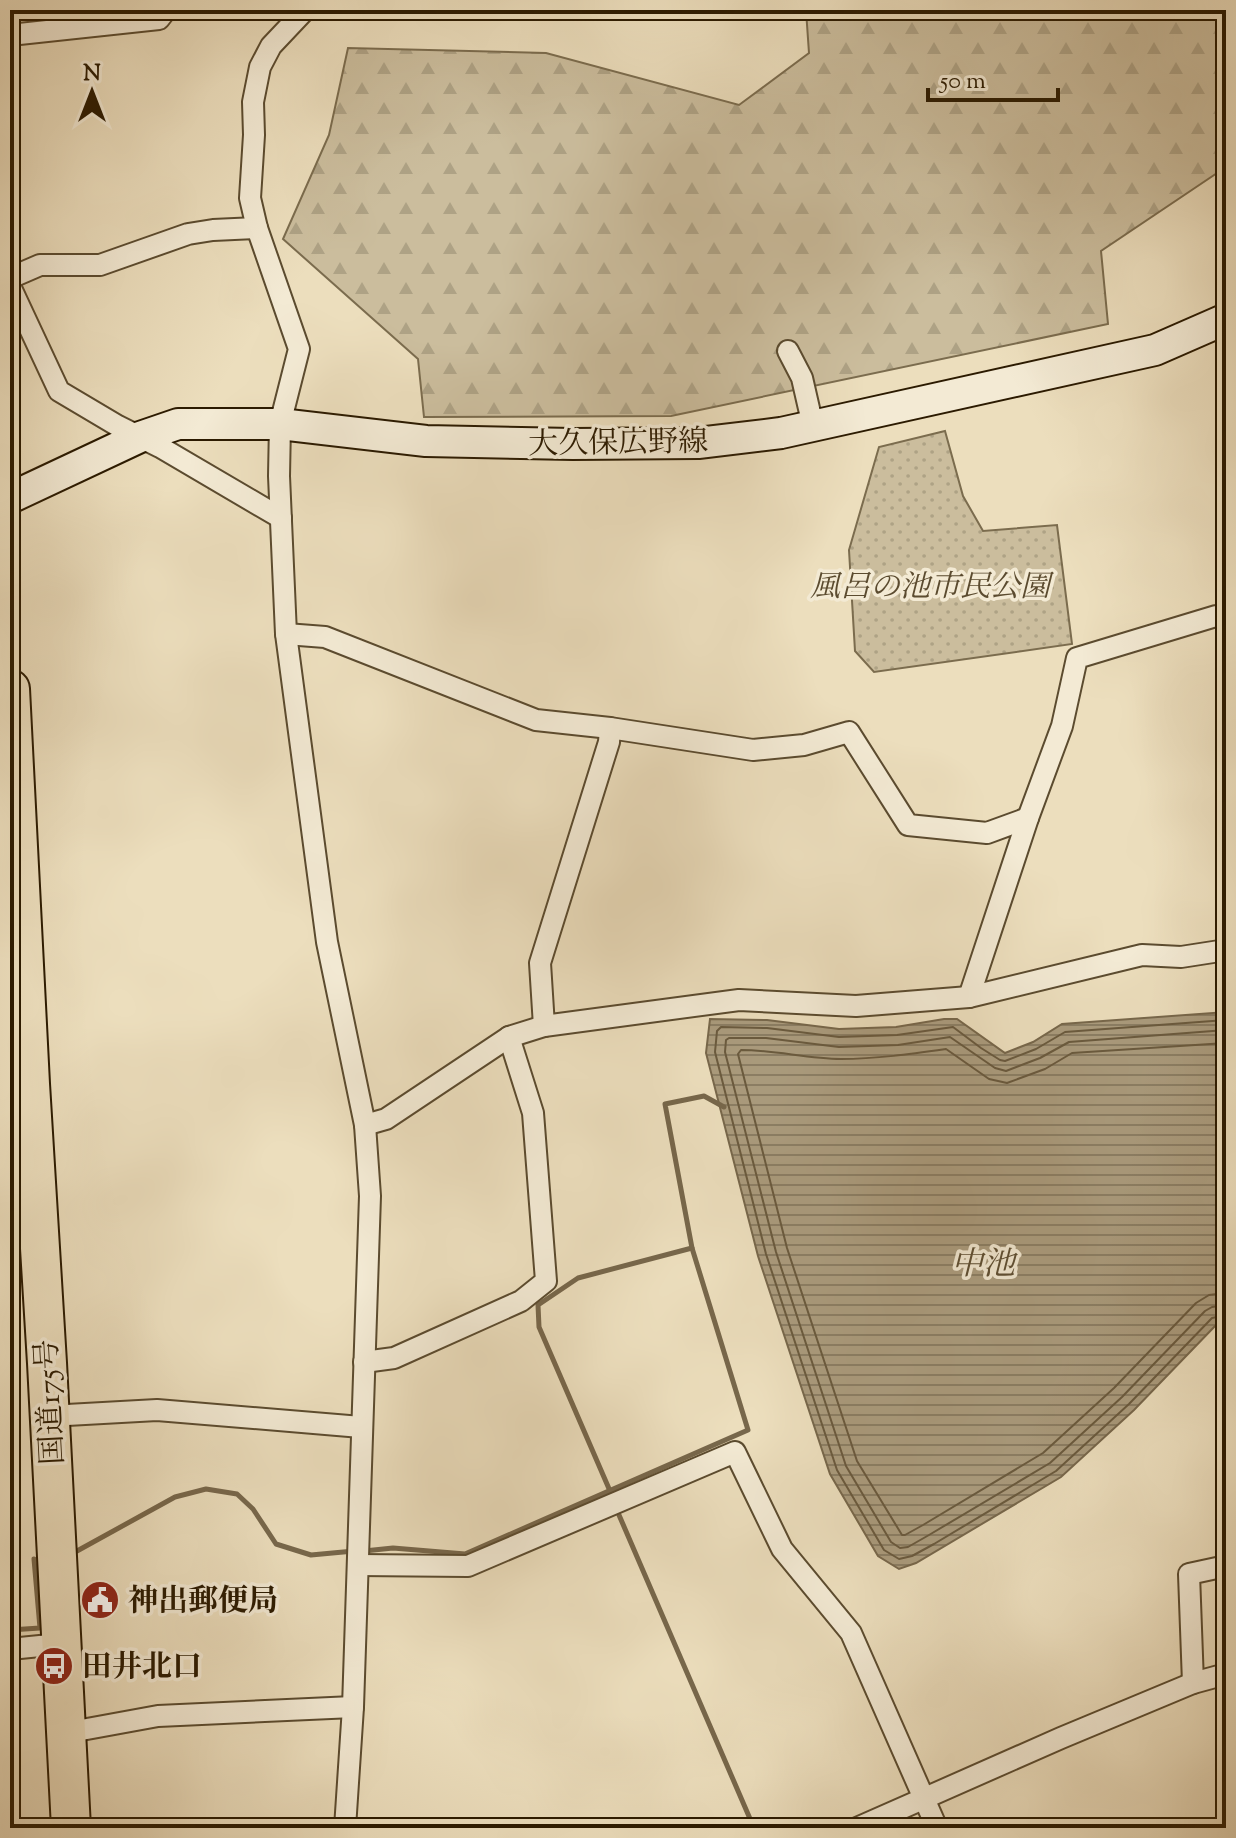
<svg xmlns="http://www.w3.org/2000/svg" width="1236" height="1838" viewBox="0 0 1236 1838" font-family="'Sorts Mill Goudy','Noto Serif JP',serif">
	<defs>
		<pattern id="forest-firs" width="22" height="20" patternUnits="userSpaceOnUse" patternTransform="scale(2)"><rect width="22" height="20" fill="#cbbd9d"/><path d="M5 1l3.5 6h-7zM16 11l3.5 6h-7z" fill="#aea285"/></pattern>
		<pattern id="park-dots" width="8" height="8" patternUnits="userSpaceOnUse" patternTransform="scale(2)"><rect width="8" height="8" fill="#cbbd9d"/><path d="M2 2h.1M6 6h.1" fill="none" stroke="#aea285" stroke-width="1.8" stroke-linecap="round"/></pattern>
		<pattern id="water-rules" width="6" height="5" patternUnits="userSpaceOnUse" patternTransform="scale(2)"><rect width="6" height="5" fill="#aa9b7d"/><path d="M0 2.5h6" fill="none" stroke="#8b7e64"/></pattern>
	</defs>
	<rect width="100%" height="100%" fill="#ecdebd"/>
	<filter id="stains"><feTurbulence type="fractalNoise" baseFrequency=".0025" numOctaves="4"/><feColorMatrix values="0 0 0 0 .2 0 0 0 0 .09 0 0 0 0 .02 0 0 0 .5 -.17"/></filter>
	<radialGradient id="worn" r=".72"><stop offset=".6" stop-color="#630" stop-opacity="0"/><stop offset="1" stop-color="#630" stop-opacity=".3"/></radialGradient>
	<!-- forest -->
	<polygon fill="url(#forest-firs)" stroke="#7b6c4e" stroke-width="2" points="806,10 1226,10 1226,167 1101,251 1108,324 671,416 424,417 418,359 283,239 329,135 348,48 546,53 739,105 809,53"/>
	<!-- park -->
	<polygon fill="url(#park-dots)" stroke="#7b6c4e" stroke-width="2" points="945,431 963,496 983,531 1057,525 1072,644 874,672 855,651 849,550 879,447"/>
	<!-- water -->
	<polygon fill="url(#water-rules)" stroke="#77674b" stroke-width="2" points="1226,1012 1226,1322 1217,1324 1134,1410 1061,1477 916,1563 899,1569 878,1556 830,1474 758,1256 706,1053 710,1019 767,1020 839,1029 896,1027 944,1019 957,1019 1005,1053 1033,1042 1062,1024"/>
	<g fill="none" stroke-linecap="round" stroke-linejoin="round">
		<!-- shore -->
		<g stroke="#6a5a3e" stroke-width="2">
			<polyline points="1226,1020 1065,1032 1036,1049 1005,1061 1000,1060 981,1048 953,1027 897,1035 839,1037 767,1028 721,1027 717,1031 715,1052 766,1254 837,1470 884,1550 899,1559 912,1556 934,1544 1056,1471 1129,1404 1212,1318 1226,1315"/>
			<polyline points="1226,1030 1069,1042 1040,1058 1006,1071 995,1068 950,1037 898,1045 839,1047 766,1038 729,1038 726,1040 725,1052 776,1252 846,1466 891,1542 900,1548 908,1547 929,1535 1050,1463 1122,1397 1205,1311 1212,1307 1226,1305"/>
			<path d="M1226 1043 1072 1053 1045 1069 1007 1083 989 1079 946 1049C911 1054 876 1059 841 1059 808 1059 775 1050 741 1050L738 1054 787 1248 857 1461 902 1535H905L923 1525 1043 1453 1114 1388 1196 1303 1209 1295 1226 1293"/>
		</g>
		<!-- stream -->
		<g stroke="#77674b" stroke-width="5">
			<polyline points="610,1491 539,1327 538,1305 578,1278 692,1248"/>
			<polyline points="619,1515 754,1828"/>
			<polyline points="77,1551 175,1497 206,1489 237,1494 253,1509 276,1544 311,1555 354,1551"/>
			<polyline points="364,1551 393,1548 465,1554 748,1430 692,1248 665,1104 704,1096 724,1107"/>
			<polyline points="10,1630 40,1628 34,1559"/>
		</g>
		<defs>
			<g id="street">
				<polyline points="305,10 271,46 260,67 253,102 254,135 250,198 257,228 299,349 280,424 279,476 286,634 327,942 365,1125 370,1196 353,1707 345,1828"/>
				<polyline points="10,35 159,19 166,10"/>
				<polyline points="10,278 40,265 100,265 188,234 213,230 257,228"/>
				<polyline points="10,286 59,391 118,426 160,447 281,518"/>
				<polyline points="788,351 802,378 813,426"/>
				<polyline points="286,634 325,637 536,720 610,728 753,750 804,745 849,732 908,825 987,833 1028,818"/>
				<polyline points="969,997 1028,818 1062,726 1077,658 1216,616 1226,616"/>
				<polyline points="544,1026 540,963 609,742 610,728"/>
				<polyline points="365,1125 386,1119 509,1037 544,1026 739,1000 856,1006 969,997 1142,955 1181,957 1226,950"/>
				<polyline points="364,1362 394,1358 521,1301 546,1281 533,1113 509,1037"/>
				<polyline points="49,1416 157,1410 361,1427"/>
				<polyline points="358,1565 468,1566 735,1452 782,1549 851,1633 937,1828"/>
				<polyline points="10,1649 60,1644"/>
				<polyline points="1193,1683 1189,1574 1226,1566"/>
				<polyline points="65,1733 158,1716 353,1707"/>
				<polyline points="857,1828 1061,1738 1193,1683 1226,1674"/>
			</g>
			<polyline id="secondary" points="10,498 140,437 178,424 280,424 426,441 573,444 698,443 781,433 1155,350 1226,319"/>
			<polyline id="highway" points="10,689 30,1084 47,1363 71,1828"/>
		</defs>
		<!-- street casing -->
		<use href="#street" stroke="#5b4b2f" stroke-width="24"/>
		<!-- secondary casing -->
		<use href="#secondary" stroke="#2b1a00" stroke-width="34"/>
		<!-- highway casing -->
		<use href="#highway" stroke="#2b1a00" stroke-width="42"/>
		<!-- street -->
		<use href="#street" stroke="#f3ead4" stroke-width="20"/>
		<!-- secondary -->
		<use href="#secondary" stroke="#f3ead4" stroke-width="30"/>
		<!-- highway -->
		<use href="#highway" stroke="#ecdebd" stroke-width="38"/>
	</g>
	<!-- icons -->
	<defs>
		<symbol id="civic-disc" viewBox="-11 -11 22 22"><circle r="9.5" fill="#8f2418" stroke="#f3ead4"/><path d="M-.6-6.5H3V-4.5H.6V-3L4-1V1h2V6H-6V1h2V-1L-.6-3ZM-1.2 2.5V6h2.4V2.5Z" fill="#fff"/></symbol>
		<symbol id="bus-disc" viewBox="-11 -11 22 22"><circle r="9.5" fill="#8f2418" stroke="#f3ead4"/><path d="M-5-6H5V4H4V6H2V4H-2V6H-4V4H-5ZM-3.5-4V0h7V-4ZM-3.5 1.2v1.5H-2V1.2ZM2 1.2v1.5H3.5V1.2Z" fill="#fff"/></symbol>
	</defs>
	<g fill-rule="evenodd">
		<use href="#civic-disc" x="78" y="1578" width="44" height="44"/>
		<use href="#bus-disc" x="32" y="1644" width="44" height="44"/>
	</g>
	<g text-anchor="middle" stroke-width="7" stroke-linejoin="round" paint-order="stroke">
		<!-- street labels -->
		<g font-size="30" fill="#2b1a00" stroke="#f3ead4">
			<text transform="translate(618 442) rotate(-1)" y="10">大久保広野線</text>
			<text transform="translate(49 1402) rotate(-93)" y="10">国道175号</text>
		</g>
		<!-- park labels -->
		<g font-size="30" font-style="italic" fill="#5b4b2f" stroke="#f3ead4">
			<text x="930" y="596">風呂の池市民公園</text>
		</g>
		<!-- poi labels -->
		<g font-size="30" font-weight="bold" fill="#2b1a00" stroke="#f3ead4" text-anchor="start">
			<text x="128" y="1610">神出郵便局</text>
			<text x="82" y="1676">田井北口</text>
		</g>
		<!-- water labels -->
		<g font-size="32" font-style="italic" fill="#5e4e32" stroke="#f3ead4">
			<text x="983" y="1274">中池</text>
		</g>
	</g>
	<!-- margin -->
	<rect width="1236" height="1838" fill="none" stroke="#ecdebd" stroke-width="40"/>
	<rect x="12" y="12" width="1212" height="1814" fill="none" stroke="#2b1a00" stroke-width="4"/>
	<rect x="20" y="20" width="1196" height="1798" fill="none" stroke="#2b1a00" stroke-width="2"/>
	<!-- north arrow -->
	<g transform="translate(92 92)" stroke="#f3ead4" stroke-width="6" paint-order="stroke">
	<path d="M0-6L14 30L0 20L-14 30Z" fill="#2b1a00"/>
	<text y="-12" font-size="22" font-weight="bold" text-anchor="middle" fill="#2b1a00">N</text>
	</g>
	<!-- scale -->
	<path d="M928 88v12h130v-12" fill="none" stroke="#2b1a00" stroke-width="4"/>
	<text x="940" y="88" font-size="24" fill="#2b1a00" stroke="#f3ead4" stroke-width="6" paint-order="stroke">50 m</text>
	<rect width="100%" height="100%" filter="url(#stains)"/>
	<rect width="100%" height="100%" fill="url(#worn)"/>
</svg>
